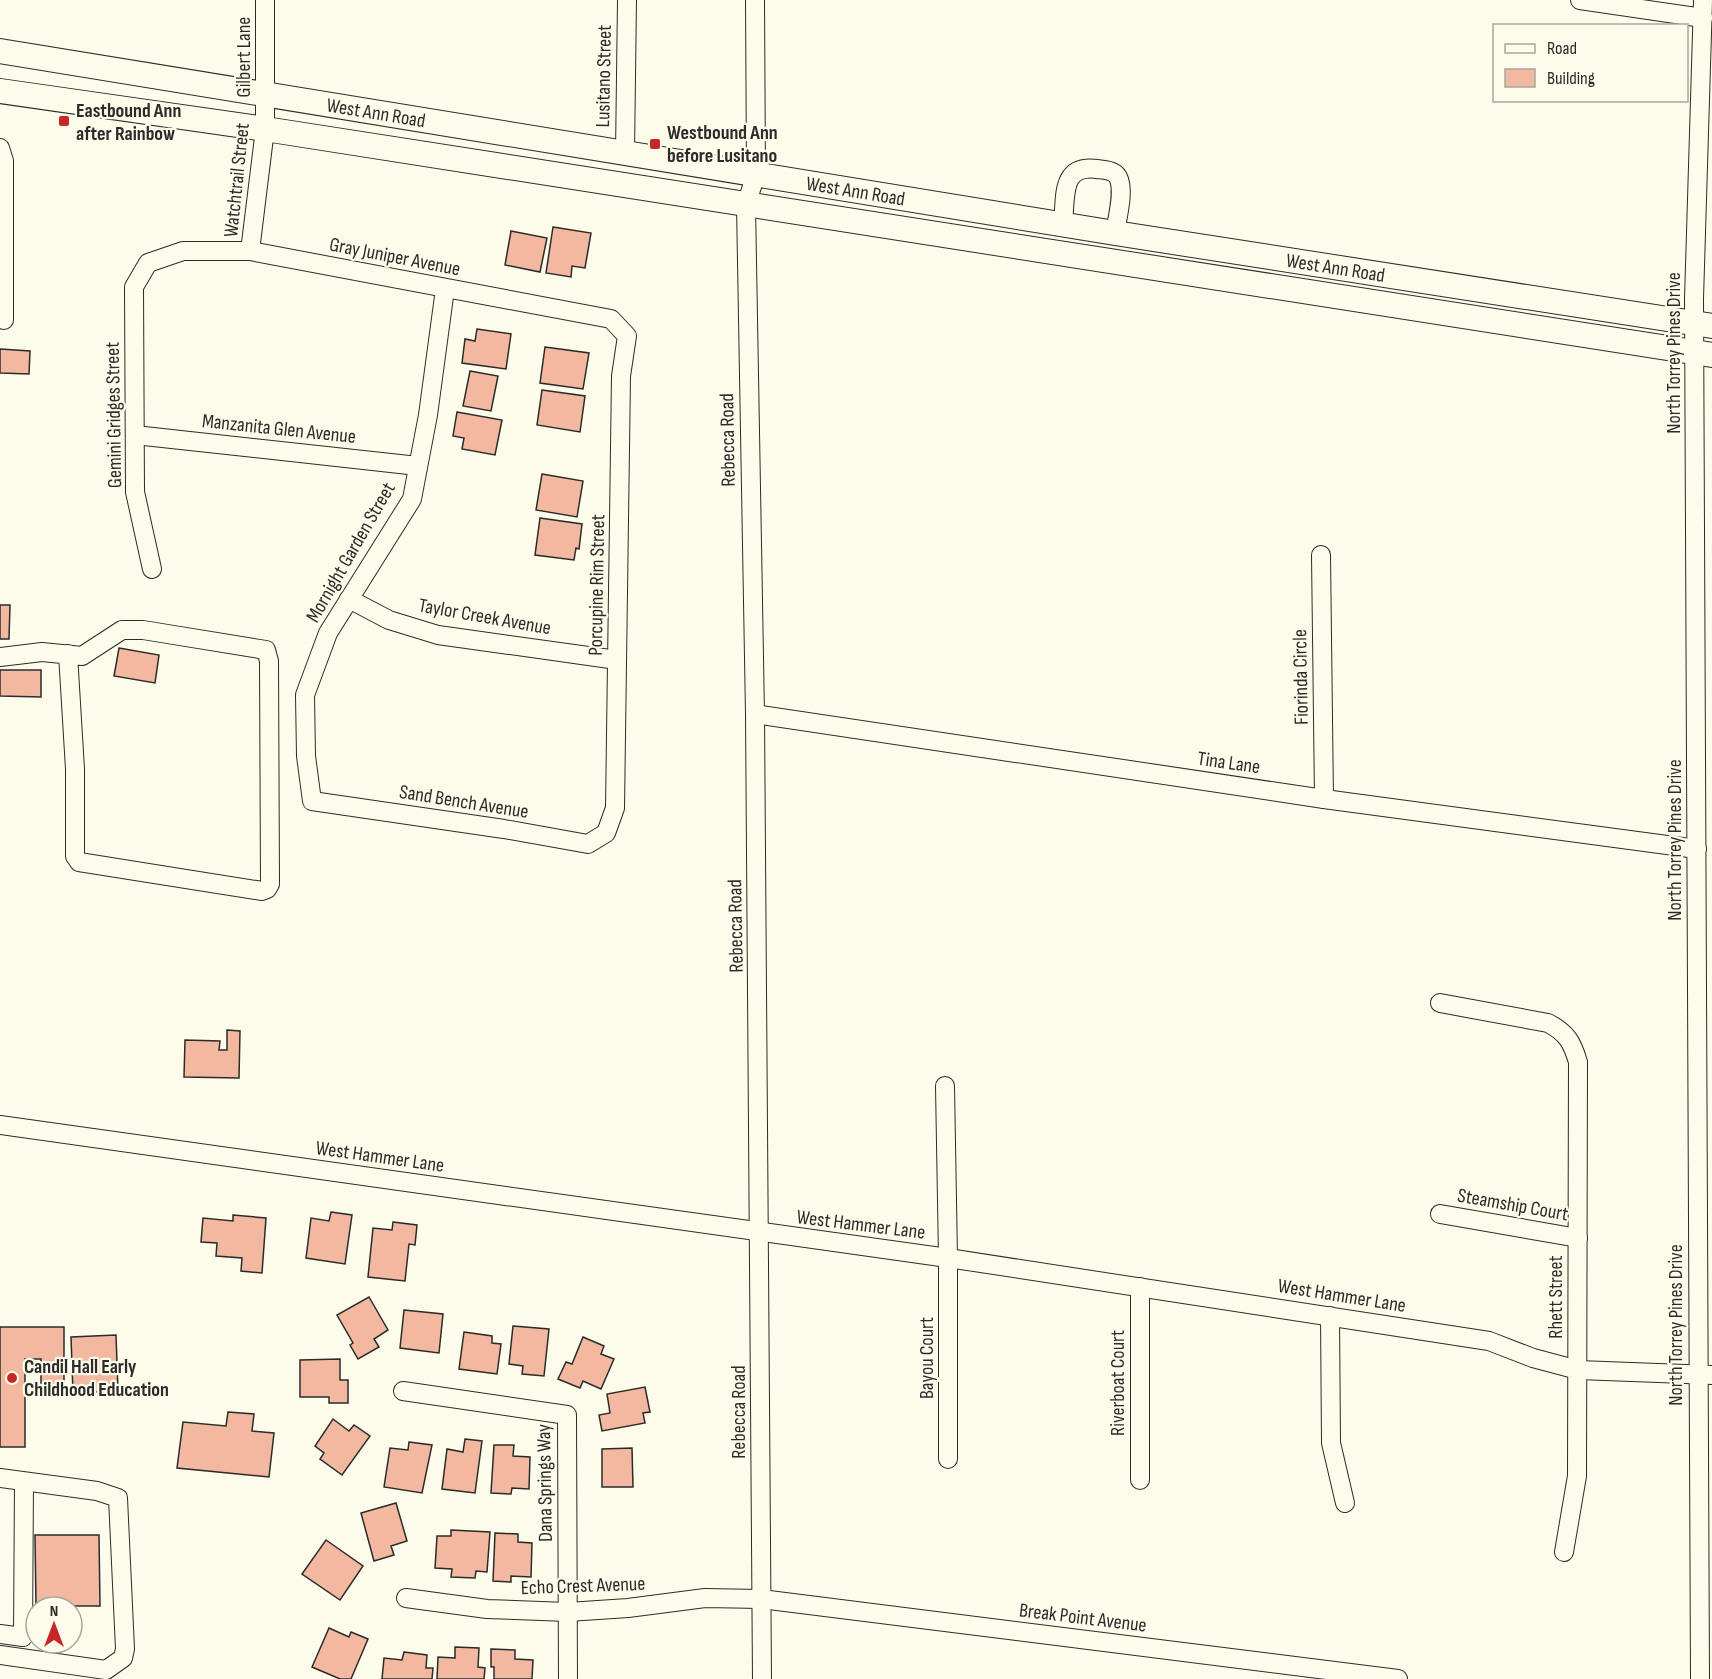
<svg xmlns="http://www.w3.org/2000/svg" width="1712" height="1679" viewBox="0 0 1712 1679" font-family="'Sofia Sans Condensed',sans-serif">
	<rect width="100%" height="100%" fill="#fdfbea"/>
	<!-- building -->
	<g fill="#f2b8a0" stroke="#2b2b2b" stroke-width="1.5">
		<polygon points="553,227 591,233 585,268 572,266 571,277 546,273"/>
		<polygon points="511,231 547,238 540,272 505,265"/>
		<polygon points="477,329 511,334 506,369 462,363 465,339 475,341"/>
		<polygon points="545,347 589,353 583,389 540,383"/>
		<polygon points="0,349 30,351 29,374 0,373"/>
		<polygon points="470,371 498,376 491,411 463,406"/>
		<polygon points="542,390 585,396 580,432 537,425"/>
		<polygon points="457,412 502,420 495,455 462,449 464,438 453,436"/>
		<polygon points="542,474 583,481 577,517 536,510"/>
		<polygon points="540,518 582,524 579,549 576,548 574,560 535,555"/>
		<polygon points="0,605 10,605 9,639 0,639"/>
		<polygon points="119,648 159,655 155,683 114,676"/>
		<polygon points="0,670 41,670 41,697 0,696"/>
		<polygon points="227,1030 240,1031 239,1078 184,1077 185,1040 220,1041 219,1050 227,1050"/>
		<polygon points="331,1212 352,1215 345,1264 306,1258 311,1218 329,1221"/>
		<polygon points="233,1215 266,1218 262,1273 241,1271 242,1258 216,1256 217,1243 201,1242 203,1218 233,1221"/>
		<polygon points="393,1222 417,1225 415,1245 409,1244 405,1281 368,1277 373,1228 392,1230"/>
		<polygon points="369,1297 388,1330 374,1339 379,1347 358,1359 350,1345 353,1343 337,1315"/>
		<polygon points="404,1310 443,1314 439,1353 400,1348"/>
		<polygon points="513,1326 549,1329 544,1376 522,1374 523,1366 509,1364"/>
		<polygon points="0,1327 64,1327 64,1397 41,1397 41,1359 25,1359 25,1447 0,1447"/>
		<polygon points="464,1332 492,1336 492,1343 501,1344 497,1374 459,1369"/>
		<polygon points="116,1335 118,1391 73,1393 71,1337"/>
		<polygon points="583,1337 604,1346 601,1354 614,1359 601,1389 583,1381 580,1388 558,1379 566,1362 572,1364"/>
		<polygon points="340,1359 340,1380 348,1380 348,1403 329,1403 329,1397 300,1397 300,1360"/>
		<polygon points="645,1387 650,1412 643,1413 645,1423 602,1431 599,1415 610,1413 607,1394"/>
		<polygon points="228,1412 254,1414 252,1431 274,1433 269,1477 177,1468 183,1422 226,1426"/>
		<polygon points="333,1419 349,1431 354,1425 370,1436 342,1475 320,1459 324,1453 315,1446"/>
		<polygon points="465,1439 482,1441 475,1493 442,1489 447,1449 463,1452"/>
		<polygon points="409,1442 432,1445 422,1493 384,1487 390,1448 408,1450"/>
		<polygon points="494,1445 514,1445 513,1456 530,1457 529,1489 512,1488 511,1494 491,1493"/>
		<polygon points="632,1448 633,1487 602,1487 602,1449"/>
		<polygon points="396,1503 407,1541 391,1546 394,1555 374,1561 361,1513"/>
		<polygon points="451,1530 490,1532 487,1572 476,1571 475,1578 451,1577 452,1569 435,1568 437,1536 451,1536"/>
		<polygon points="495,1533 518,1534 518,1542 532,1543 531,1577 511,1576 511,1582 493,1581"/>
		<polygon points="35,1535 99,1535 100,1606 36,1606"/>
		<polygon points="326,1540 363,1566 340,1600 302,1574"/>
		<polygon points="329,1628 349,1637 351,1632 368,1639 351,1679 340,1679 312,1667"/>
		<polygon points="455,1647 479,1648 478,1667 485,1668 484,1679 437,1679 438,1657 455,1658"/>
		<polygon points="491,1649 515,1650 515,1659 533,1660 532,1679 494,1679 494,1667 491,1667"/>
		<polygon points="404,1652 427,1655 426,1668 433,1668 432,1679 382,1679 384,1658 402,1660"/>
	</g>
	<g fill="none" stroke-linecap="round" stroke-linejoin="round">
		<defs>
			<g id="minor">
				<polyline points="755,0 756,174 746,205 755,714 762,1679"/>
				<polyline points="1580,0 1703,18"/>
				<polyline points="0,148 4,161 4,320"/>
				<polyline points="625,153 627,0"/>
				<path d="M1063 224C1066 197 1060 164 1097 169 1104 170 1114 170 1118 177 1125 191 1117 218 1115 233"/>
				<polyline points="250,251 265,129 265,0"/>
				<polyline points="135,435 418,466"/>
				<polyline points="1321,555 1324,799"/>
				<polyline points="152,569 135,492 134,287 148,263 183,251 250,251 611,319 627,336 621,376 615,808 606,833 588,844 504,829 312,801 306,756 305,695 328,633 412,499 428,415 445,289"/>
				<polyline points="349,599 389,620 438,635 617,660"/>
				<polyline points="0,657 42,652 82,656 122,630 143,630 266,650 269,661 270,884 267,889 262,891 79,862 75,856 75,769 68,654"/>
				<polyline points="755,714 1324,799 1697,849"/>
				<path d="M1440 1003 1548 1023C1567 1033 1572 1042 1578 1062L1577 1476 1564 1552"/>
				<polyline points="945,1086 948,1258 948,1459"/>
				<polyline points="0,1125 948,1258 1489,1341 1533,1358 1578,1370 1712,1375"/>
				<polyline points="1440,1214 1578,1238"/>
				<polyline points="1140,1287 1140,1480"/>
				<polyline points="1330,1316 1331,1443 1345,1503"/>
				<polyline points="403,1391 567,1415 568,1679"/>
				<polyline points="0,1478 97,1491 118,1498 125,1649 123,1658 106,1670 0,1655"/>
				<polyline points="406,1598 487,1609 568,1612 628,1608 705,1598 761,1599 1398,1679"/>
				<polyline points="0,1634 23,1637 24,1482"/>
				<polyline points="1700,1679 1694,299 1703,0"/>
			</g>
			<g id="major">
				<path id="s1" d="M0 51 1115 233 1712 326"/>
				<polyline points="0,91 265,129 1712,355"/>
			</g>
		</defs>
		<!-- minor casing -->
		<use href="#minor" stroke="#2b2b2b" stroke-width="20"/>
		<!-- major casing -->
		<use href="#major" stroke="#2b2b2b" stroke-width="26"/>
		<!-- minor -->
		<use href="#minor" stroke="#fdfbea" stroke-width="18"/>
		<!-- major -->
		<use href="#major" stroke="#fdfbea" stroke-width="24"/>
	</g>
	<!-- markers -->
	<g fill="#c62828" stroke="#fdfbea" stroke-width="2">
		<rect x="58" y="115" width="12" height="12" rx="3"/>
		<rect x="649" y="138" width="12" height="12" rx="3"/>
		<circle cx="12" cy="1378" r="6"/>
	</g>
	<g text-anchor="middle" stroke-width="4.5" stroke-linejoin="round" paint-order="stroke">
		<!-- street labels -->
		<g font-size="20" fill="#2b2b2b" stroke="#fdfbea">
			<text transform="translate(243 57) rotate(-90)" y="7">Gilbert Lane</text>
			<text transform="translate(603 76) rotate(-89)" y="7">Lusitano Street</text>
			<text dy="7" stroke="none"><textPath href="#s1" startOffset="381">West Ann Road</textPath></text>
			<text transform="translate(236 180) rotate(-84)" y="7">Watchtrail Street</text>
			<text dy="7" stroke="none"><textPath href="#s1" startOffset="867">West Ann Road</textPath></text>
			<text transform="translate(395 256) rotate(11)" y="7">Gray Juniper Avenue</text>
			<text dy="7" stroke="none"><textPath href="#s1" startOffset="1353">West Ann Road</textPath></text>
			<text transform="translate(1673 353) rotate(-90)" y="7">North Torrey Pines Drive</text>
			<text transform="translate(113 415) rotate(-91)" y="7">Gemini Gridges Street</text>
			<text transform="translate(279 428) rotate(6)" y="7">Manzanita Glen Avenue</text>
			<text transform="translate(727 440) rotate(-91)" y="7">Rebecca Road</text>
			<text transform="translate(350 552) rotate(-60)" y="7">Mornight Garden Street</text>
			<text transform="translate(596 585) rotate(-89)" y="7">Porcupine Rim Street</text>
			<text transform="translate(485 616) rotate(10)" y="7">Taylor Creek Avenue</text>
			<text transform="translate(1300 677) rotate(-91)" y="7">Fiorinda Circle</text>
			<text transform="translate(1229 762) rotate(8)" y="7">Tina Lane</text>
			<text transform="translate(464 801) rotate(9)" y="7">Sand Bench Avenue</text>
			<text transform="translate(1674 840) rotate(-90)" y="7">North Torrey Pines Drive</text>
			<text transform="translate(735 926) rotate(-91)" y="7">Rebecca Road</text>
			<text transform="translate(380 1156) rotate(8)" y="7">West Hammer Lane</text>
			<text transform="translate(1513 1204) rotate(10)" y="7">Steamship Court</text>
			<text transform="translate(861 1224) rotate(7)" y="7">West Hammer Lane</text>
			<text transform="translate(1342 1295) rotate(9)" y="7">West Hammer Lane</text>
			<text transform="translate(1555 1297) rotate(-90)" y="7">Rhett Street</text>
			<text transform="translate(1675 1325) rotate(-90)" y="7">North Torrey Pines Drive</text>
			<text transform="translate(926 1358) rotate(-90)" y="7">Bayou Court</text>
			<text transform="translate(1117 1383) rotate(-90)" y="7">Riverboat Court</text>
			<text transform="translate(738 1412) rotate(-90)" y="7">Rebecca Road</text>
			<text transform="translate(544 1483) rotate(-91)" y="7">Dana Springs Way</text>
			<text transform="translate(583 1585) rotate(-2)" y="7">Echo Crest Avenue</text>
			<text transform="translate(1083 1617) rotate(7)" y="7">Break Point Avenue</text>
		</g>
		<!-- poi labels -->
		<g font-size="20" font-weight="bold" fill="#2b2b2b" stroke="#fdfbea" text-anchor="start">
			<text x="76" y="117">Eastbound Ann<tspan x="76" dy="23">after Rainbow</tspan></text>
			<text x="667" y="139">Westbound Ann<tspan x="667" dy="23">before Lusitano</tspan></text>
			<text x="24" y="1373">Candil Hall Early<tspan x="24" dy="23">Childhood Education</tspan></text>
		</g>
	</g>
	<!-- legend -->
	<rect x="1493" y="24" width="195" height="78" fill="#fdfbea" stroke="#a9a89e" stroke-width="1.5"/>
	<rect x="1505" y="44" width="30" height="9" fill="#fdfbea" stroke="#a9a89e" stroke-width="1.5"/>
	<text x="1547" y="54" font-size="18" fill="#2b2b2b">Road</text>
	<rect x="1505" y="69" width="30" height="18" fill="#f2b8a0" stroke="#a9a89e" stroke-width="1.5"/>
	<text x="1547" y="84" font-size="18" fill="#2b2b2b">Building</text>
	<!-- north arrow -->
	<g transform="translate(54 1625)"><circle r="28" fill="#fdfbea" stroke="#a9a89e" stroke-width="1.5"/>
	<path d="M0-4.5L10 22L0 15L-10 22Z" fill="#c62828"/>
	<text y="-9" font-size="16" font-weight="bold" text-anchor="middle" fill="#2b2b2b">N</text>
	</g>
</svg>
